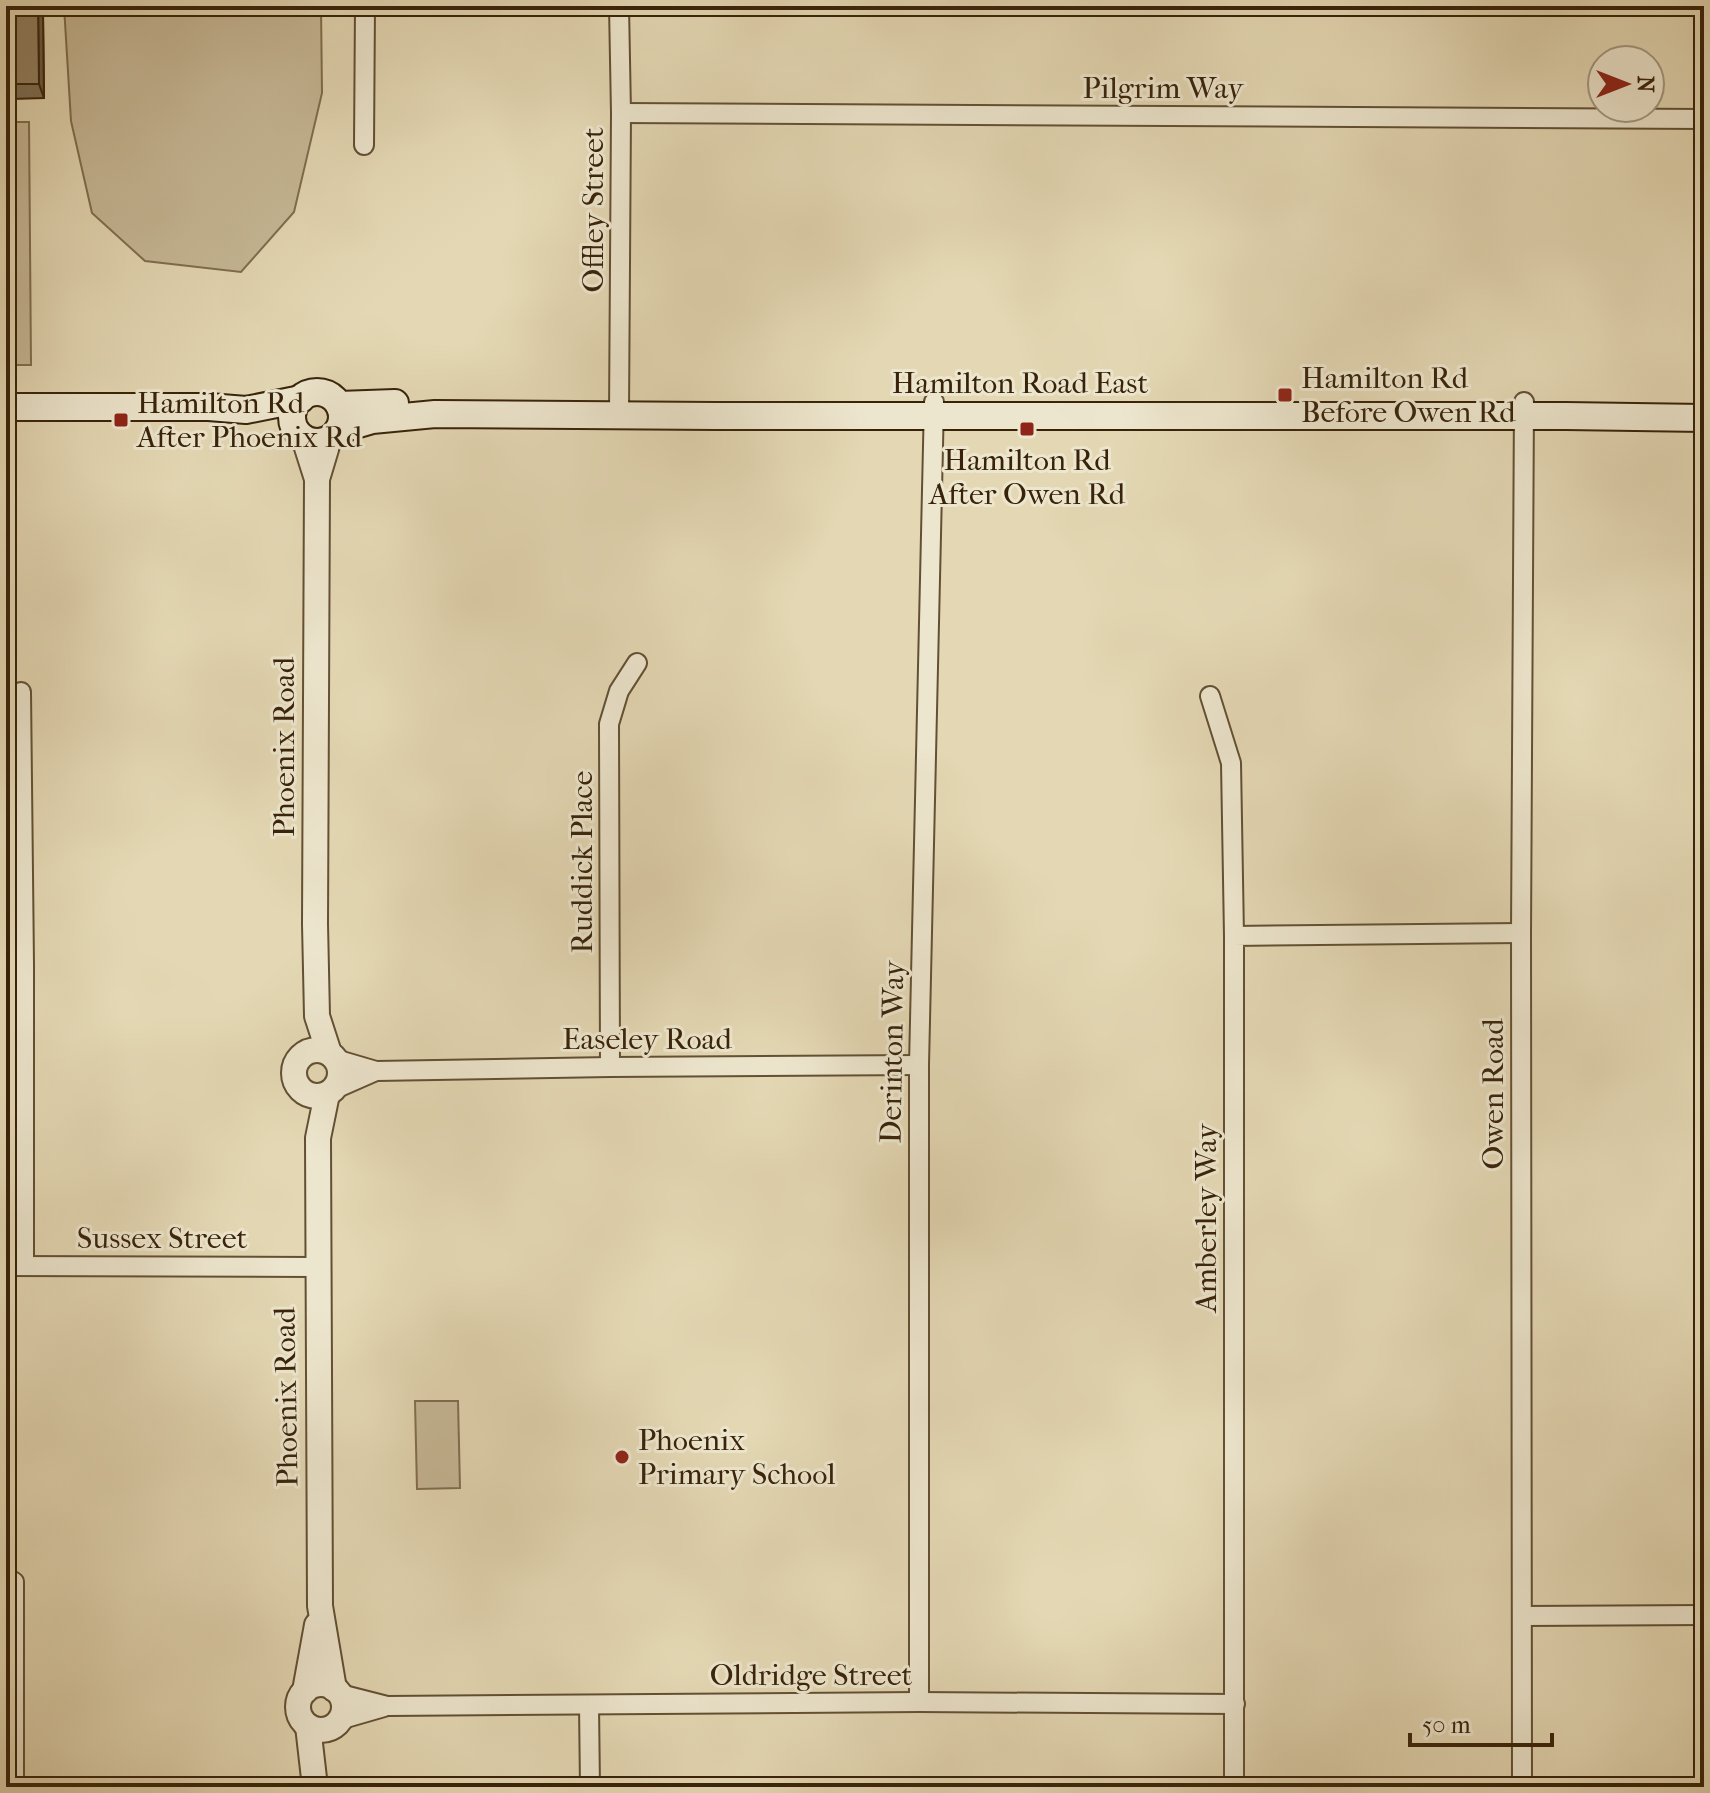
<svg xmlns="http://www.w3.org/2000/svg" width="1710" height="1793" viewBox="0 0 1710 1793" font-family="'IM FELL French Canon',serif">
	<rect width="100%" height="100%" fill="#e4d8b4"/>
	<filter id="stains"><feTurbulence type="fractalNoise" baseFrequency=".0025" numOctaves="4"/><feColorMatrix values="0 0 0 0 .2 0 0 0 0 .09 0 0 0 0 .02 0 0 0 .5 -.17"/></filter>
	<radialGradient id="worn" r=".72"><stop offset=".6" stop-color="#630" stop-opacity="0"/><stop offset="1" stop-color="#630" stop-opacity=".3"/></radialGradient>
	<!-- green -->
	<g fill="#c7b997" stroke="#806e50" stroke-width="2">
		<polygon points="64,6 321,6 322,93 294,212 241,272 145,261 92,213 71,121"/>
		<polygon points="6,122 29,122 31,365 6,365"/>
		<polygon points="415,1401 458,1401 460,1488 417,1489"/>
	</g>
	<g fill="none" stroke-linecap="round" stroke-linejoin="round">
		<defs>
			<g id="minor">
				<polyline points="621,113 1704,119"/>
				<polyline points="364,145 365,6"/>
				<polyline points="619,414 621,113 619,6"/>
				<polyline points="21,692 24,964 24,1266"/>
				<polyline points="1210,696 1231,763 1234,936"/>
				<polyline points="335,1059 376,1071 610,1067 919,1065"/>
				<polyline points="610,1067 609,724 619,691 637,663"/>
				<polyline points="335,1089 376,1071"/>
				<polyline points="6,1266 317,1267"/>
				<polyline points="6,1577 14,1582 14,1787"/>
				<polyline points="1522,1616 1704,1615"/>
				<polyline points="340,1694 387,1706 919,1702 1235,1704"/>
				<polyline points="919,1702 919,1065 934,402"/>
				<polyline points="589,1705 590,1787"/>
				<polyline points="339,1720 384,1707"/>
				<polyline points="1234,1787 1234,936 1521,933"/>
				<polyline points="1522,1787 1521,933 1524,402"/>
			</g>
			<g id="tertiary">
				<polyline points="304,438 317,479"/>
				<polyline points="329,439 317,479 315,924 317,1016 329,1053"/>
				<circle cx="317" cy="1073" r="23"/>
				<polyline points="327,1094 318,1138 320,1606 334,1689"/>
				<circle cx="321" cy="1707" r="23"/>
				<polyline points="305,1691 317,1625"/>
				<polyline points="308,1726 315,1787"/>
			</g>
			<g id="secondary">
				<circle cx="317" cy="417" r="25"/>
				<polyline points="339,405 395,403"/>
				<polyline points="6,407 209,407 246,410 301,399"/>
				<polyline points="338,430 372,420 435,414 715,416 1566,416 1704,418"/>
			</g>
		</defs>
		<!-- minor casing -->
		<use href="#minor" stroke="#635034" stroke-width="22"/>
		<!-- tertiary casing -->
		<use href="#tertiary" stroke="#635034" stroke-width="28"/>
		<!-- secondary casing -->
		<use href="#secondary" stroke="#38230a" stroke-width="30"/>
		<!-- minor -->
		<use href="#minor" stroke="#ede6ce" stroke-width="18"/>
		<!-- tertiary -->
		<use href="#tertiary" stroke="#ede6ce" stroke-width="24"/>
		<!-- secondary -->
		<use href="#secondary" stroke="#ede6ce" stroke-width="26"/>
	</g>
	<!-- wall -->
	<polygon fill="#7d6f54" stroke="#38230a" stroke-width="2" points="6,6 43,14 44,98 12,99 11,95 6,95"/>
	<!-- shaded-wall -->
	<polygon fill="#665a45" stroke="#38230a" stroke-width="2" points="38,6 40,6 43,14 44,98 39,84"/>
	<!-- building -->
	<polygon fill="#918162" stroke="#38230a" stroke-width="2" points="6,6 38,6 39,84 7,84"/>
	<!-- markers -->
	<g fill="#8f2418" stroke="#ede6ce" stroke-width="3">
		<rect x="1277" y="387" width="16" height="16" rx="4"/>
		<rect x="113" y="412" width="16" height="16" rx="4"/>
		<rect x="1019" y="421" width="16" height="16" rx="4"/>
		<circle cx="622" cy="1457" r="8"/>
	</g>
	<g text-anchor="middle" stroke-width="6" stroke-linejoin="round" paint-order="stroke">
		<!-- street labels -->
		<g font-size="30" fill="#38230a" stroke="#ede6ce">
			<text x="1163" y="98">Pilgrim Way</text>
			<text transform="translate(593 210) rotate(-90)" y="10">Offley Street</text>
			<text x="1020" y="393">Hamilton Road East</text>
			<text transform="translate(284 747) rotate(-90)" y="10">Phoenix Road</text>
			<text transform="translate(582 862) rotate(-90)" y="10">Ruddick Place</text>
			<text x="647" y="1049">Easeley Road</text>
			<text transform="translate(892 1052) rotate(-89)" y="10">Derinton Way</text>
			<text transform="translate(1493 1094) rotate(-90)" y="10">Owen Road</text>
			<text transform="translate(1206 1218) rotate(-90)" y="10">Amberley Way</text>
			<text x="162" y="1248">Sussex Street</text>
			<text transform="translate(286 1397) rotate(-91)" y="10">Phoenix Road</text>
			<text x="811" y="1685">Oldridge Street</text>
		</g>
		<!-- poi labels -->
		<g font-size="30" fill="#38230a" stroke="#ede6ce" text-anchor="start">
			<text x="1301" y="388">Hamilton Rd<tspan x="1301" dy="34">Before Owen Rd</tspan></text>
			<text x="137" y="413">Hamilton Rd<tspan x="137" dy="34">After Phoenix Rd</tspan></text>
			<text x="1027" y="470" text-anchor="middle">Hamilton Rd<tspan x="1027" dy="34">After Owen Rd</tspan></text>
			<text x="638" y="1450">Phoenix<tspan x="638" dy="34">Primary School</tspan></text>
		</g>
	</g>
	<!-- margin -->
	<rect width="1710" height="1793" fill="none" stroke="#e4d8b4" stroke-width="32"/>
	<rect x="8" y="8" width="1694" height="1777" fill="none" stroke="#38230a" stroke-width="4"/>
	<rect x="16" y="16" width="1678" height="1761" fill="none" stroke="#38230a" stroke-width="2"/>
	<!-- north arrow -->
	<g transform="translate(1626 84) rotate(90)"><circle r="38" fill="#ede6ce" stroke="#a59880" stroke-width="2"/>
	<path d="M0-6L14 30L0 20L-14 30Z" fill="#8f2418"/>
	<text y="-12" font-size="22" font-weight="bold" text-anchor="middle" fill="#38230a">N</text>
	</g>
	<!-- scale -->
	<path d="M1410 1733v12h142v-12" fill="none" stroke="#38230a" stroke-width="4"/>
	<text x="1422" y="1733" font-size="24" fill="#38230a" stroke="#ede6ce" stroke-width="6" paint-order="stroke">50 m</text>
	<rect width="100%" height="100%" filter="url(#stains)"/>
	<rect width="100%" height="100%" fill="url(#worn)"/>
</svg>
